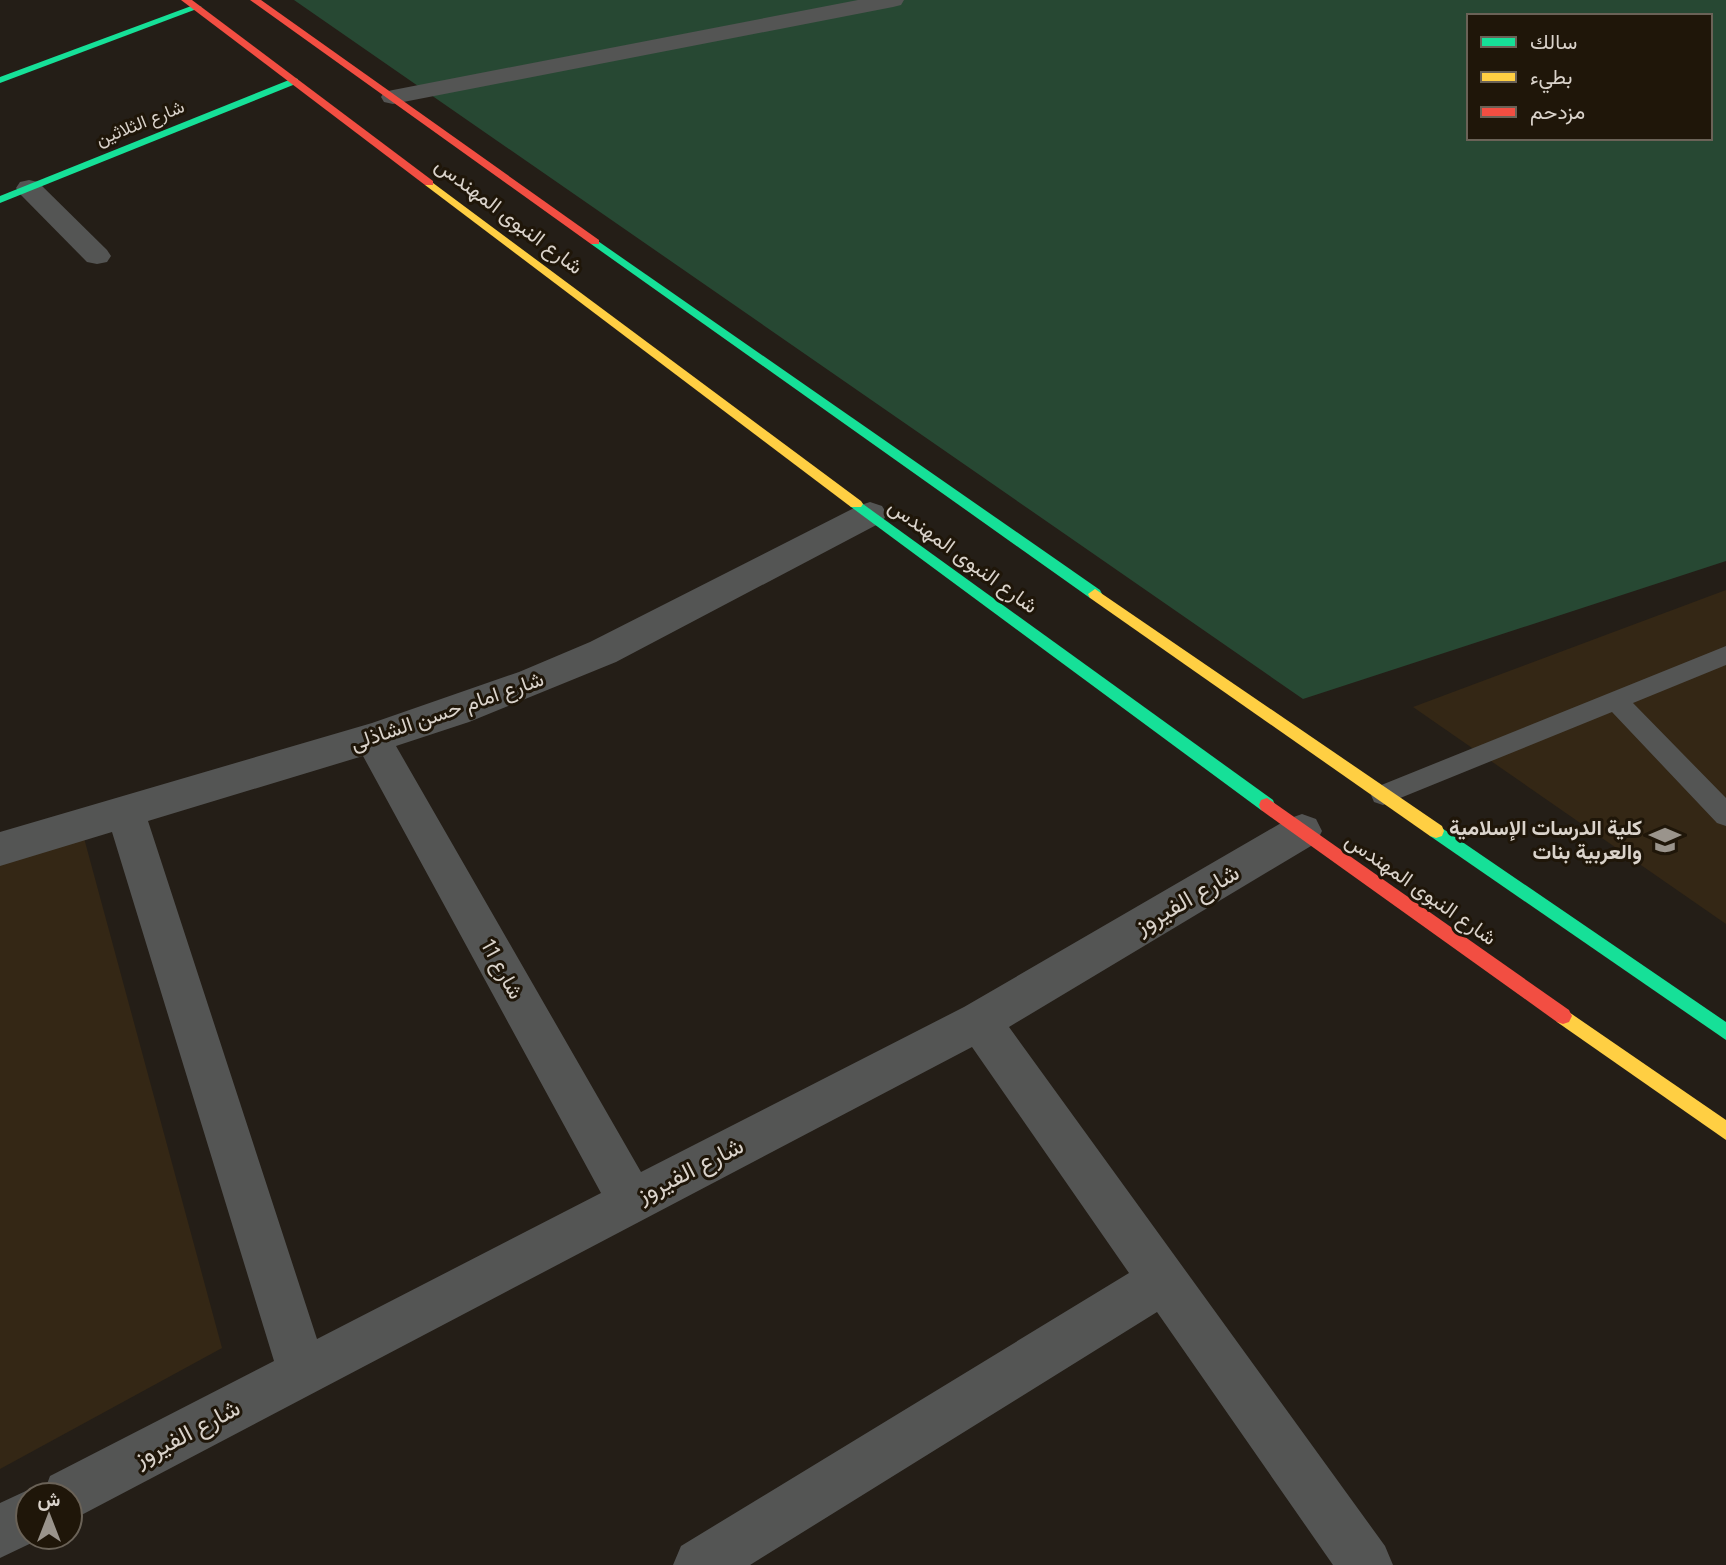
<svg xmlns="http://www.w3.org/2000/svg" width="1726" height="1565" viewBox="0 0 1726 1565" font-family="Figtree,Vazirmatn,sans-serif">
	<rect width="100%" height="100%" fill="#241e17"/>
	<!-- built -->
	<g fill="#342715">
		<polygon points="1726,590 1726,924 1413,707"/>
		<polygon points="84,838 222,1348 0,1469 0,865"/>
	</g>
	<!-- green -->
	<path fill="#274833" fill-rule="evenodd" d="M294 0H1726V561L1303 699ZM1469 16H1710V138H1469Z"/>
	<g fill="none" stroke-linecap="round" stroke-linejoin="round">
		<!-- lane -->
		<polygon fill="#545554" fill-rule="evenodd" points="1726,646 1726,665 1633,703 1726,798 1726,826 1717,823 1612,712 1383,805 1374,802 1371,795 1374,788"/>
		<!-- street -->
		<g fill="#545554" fill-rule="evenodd">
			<polygon points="858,0 904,0 901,5 893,7 393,104 384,102 381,97 384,92 393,90"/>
			<polygon points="29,180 38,182 107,250 111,256 107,262 97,264 87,262 20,194 16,188 20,182"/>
			<path d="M870 502 882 506 887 514 882 522 616 662 469 722 396 746 641 1172 964 1007 1288 819 1302 814 1316 819 1322 831 1316 843 1009 1027 1385 1546 1393 1565H1333L1157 1312 750 1565H673L681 1546 1129 1273 972 1047 70 1521V1495H43L50 1476 274 1361 112 832 0 866V832L372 723 519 672 590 642 858 506ZM363 756 601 1193 317 1339 148 821Z"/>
			<polygon points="28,1490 39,1495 28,1495 28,1537 44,1537 0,1558 0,1503"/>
		</g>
		<!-- fast -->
		<g fill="#16e098" fill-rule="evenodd">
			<polygon points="194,5 202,7 0,83 0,77"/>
			<polygon points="294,78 298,79 298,83 0,203 0,196"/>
			<polygon points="595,239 1100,590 1102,594 1100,598 1090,598 591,244 591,240"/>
			<polygon points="856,499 1273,800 1275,805 1273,810 1267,812 1261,810 851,507 849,504"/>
			<polygon points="1436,824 1726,1022 1726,1040 1430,836 1428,831 1430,826"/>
		</g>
		<!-- slow -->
		<g fill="#ffcf43" fill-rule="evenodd">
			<polygon points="429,180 861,501 863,504 861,507 851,507 425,185 425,181"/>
			<polygon points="1095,589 1442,826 1444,831 1442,836 1436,838 1430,836 1090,598 1088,594"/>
			<polygon points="1563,1008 1726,1120 1726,1140 1557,1022 1554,1016 1557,1010"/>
		</g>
		<!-- jam -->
		<g fill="#f24e42" fill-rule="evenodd">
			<polygon points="181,0 192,0 433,181 433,185 425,185"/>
			<polygon points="250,0 261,0 599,240 599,244 591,244"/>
			<polygon points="1267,798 1569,1010 1572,1016 1569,1022 1563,1024 1557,1022 1261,810 1259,805 1261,800"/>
		</g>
	</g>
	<!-- icons -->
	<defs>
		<symbol id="university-bare" viewBox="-9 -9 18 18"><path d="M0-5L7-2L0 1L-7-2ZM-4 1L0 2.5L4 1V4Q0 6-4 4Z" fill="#9a948c" stroke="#1f1609" stroke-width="2.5" paint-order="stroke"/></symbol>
	</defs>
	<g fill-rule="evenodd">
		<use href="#university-bare" x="1643" y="818" width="44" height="44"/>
	</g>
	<g text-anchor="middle" stroke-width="6" stroke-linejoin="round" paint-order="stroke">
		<!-- far-street labels -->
		<g font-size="18" fill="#dad3cb" stroke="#1f1609">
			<text transform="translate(140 123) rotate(-22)" y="6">شارع الثلاثين</text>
		</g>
		<!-- street labels -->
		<g font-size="21" fill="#dad3cb" stroke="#1f1609">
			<text transform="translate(509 216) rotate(37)" y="7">شارع النبوى المهندس</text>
			<text transform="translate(963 556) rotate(36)" y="7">شارع النبوى المهندس</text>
			<text transform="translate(447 711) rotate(-19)" y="7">شارع امام حسن الشاذلى</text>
			<text transform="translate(1421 889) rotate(35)" y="7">شارع النبوى المهندس</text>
			<text transform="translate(502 969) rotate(61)" y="7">شارع 11</text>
		</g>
		<!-- poi labels -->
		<g font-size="21" font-weight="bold" fill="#dad3cb" stroke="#1f1609" text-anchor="end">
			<text x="1642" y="835">كلية الدرسات الإسلامية<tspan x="1642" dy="24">والعربية بنات</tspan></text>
		</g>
		<!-- near-street labels -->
		<g font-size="24" fill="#dad3cb" stroke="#1f1609">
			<text transform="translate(1187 899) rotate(-30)" y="8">شارع الفيروز</text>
			<text transform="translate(690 1170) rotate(-27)" y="8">شارع الفيروز</text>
			<text transform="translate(187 1433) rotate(-28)" y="8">شارع الفيروز</text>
		</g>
	</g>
	<!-- legend -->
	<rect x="1467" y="14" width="245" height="126" fill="#1f1609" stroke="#6a6257" stroke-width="2"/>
	<rect x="1481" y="37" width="35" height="10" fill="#16e098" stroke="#6a6257" stroke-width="2"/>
	<text x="1530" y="49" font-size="21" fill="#dad3cb">سالك</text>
	<rect x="1481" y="72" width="35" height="10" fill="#ffcf43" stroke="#6a6257" stroke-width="2"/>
	<text x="1530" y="84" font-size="21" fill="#dad3cb">بطيء</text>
	<rect x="1481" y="107" width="35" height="10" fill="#f24e42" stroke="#6a6257" stroke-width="2"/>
	<text x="1530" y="119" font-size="21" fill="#dad3cb">مزدحم</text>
	<!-- north arrow -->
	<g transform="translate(49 1516)"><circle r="33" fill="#1f1609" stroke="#6a6257" stroke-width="2"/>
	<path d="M0-5L12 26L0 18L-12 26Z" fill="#9a948c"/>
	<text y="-10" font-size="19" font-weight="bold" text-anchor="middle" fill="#dad3cb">ش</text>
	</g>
</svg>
